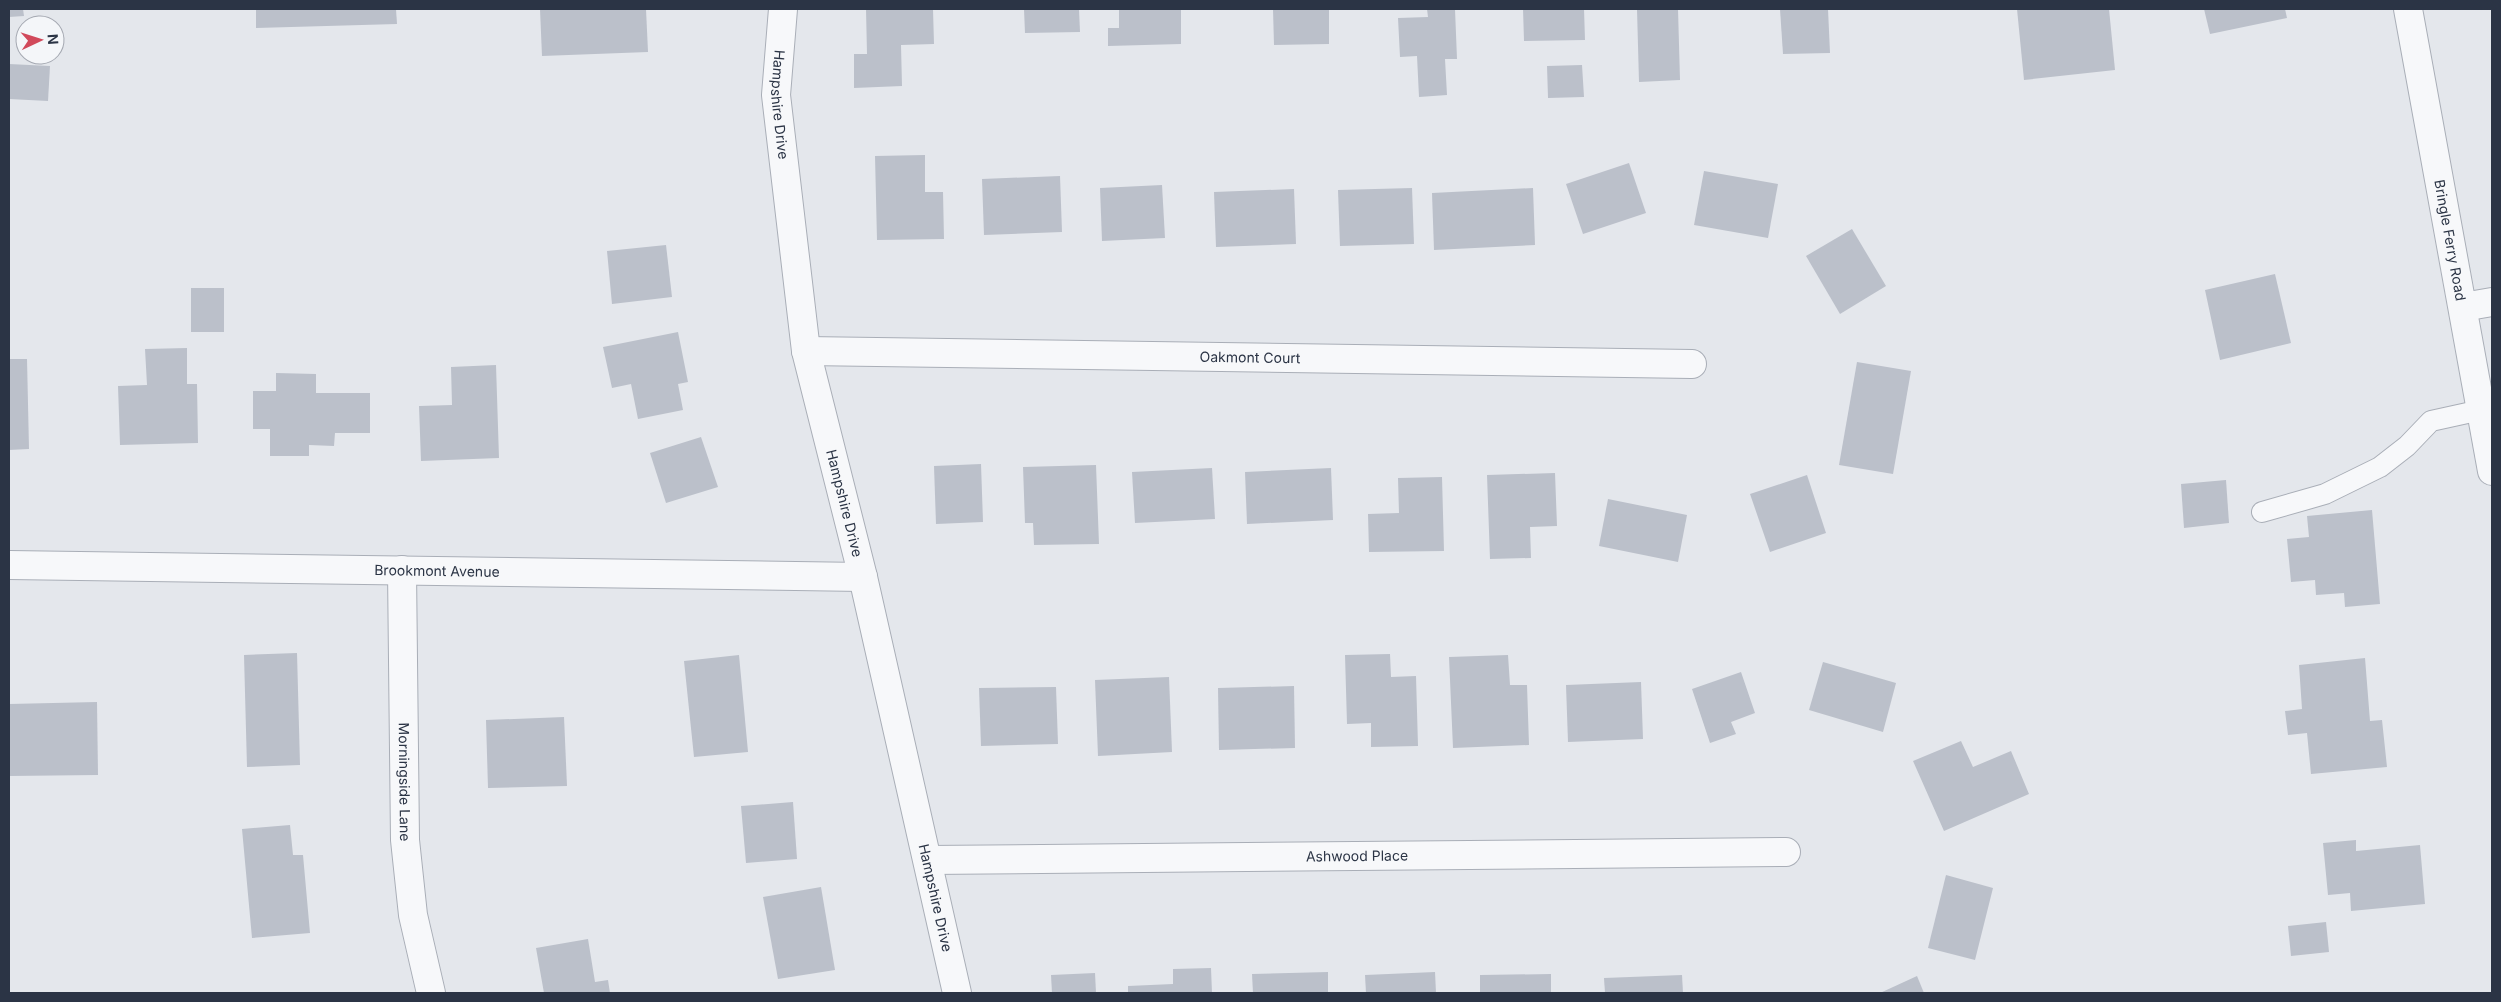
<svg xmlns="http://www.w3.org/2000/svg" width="2501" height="1002" viewBox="0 0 2501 1002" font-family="Inter,sans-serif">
	<rect width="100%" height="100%" fill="#e4e7ec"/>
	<!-- building -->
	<g fill="#bbc0ca">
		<polygon points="9,9 23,9 24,16 9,17"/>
		<polygon points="256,9 396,9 397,24 256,28"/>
		<polygon points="540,9 646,9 648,52 542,56"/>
		<polygon points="866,9 933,9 934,44 901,45 902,86 854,88 854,54 867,54"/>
		<polygon points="1024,9 1079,9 1080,32 1025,33"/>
		<polygon points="1119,9 1181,9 1181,44 1108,46 1108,28 1119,28"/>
		<polygon points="1273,9 1329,9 1329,44 1274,45"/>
		<polygon points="1427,9 1455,9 1457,59 1445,59 1447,95 1419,97 1417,56 1400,57 1398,18 1428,17"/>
		<polygon points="1523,9 1584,9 1585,40 1524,41"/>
		<polygon points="1637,9 1678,9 1680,80 1639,82"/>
		<polygon points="1780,9 1828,9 1830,53 1783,54"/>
		<polygon points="2017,9 2109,9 2115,70 2024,80"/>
		<polygon points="2204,9 2285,9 2287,18 2210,34"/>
		<polygon points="9,64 50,66 48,101 9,99"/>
		<polygon points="1582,65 1584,97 1548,98 1547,66"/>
		<polygon points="925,155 925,192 943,192 944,239 877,240 875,156"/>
		<polygon points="1629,163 1646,213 1583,234 1566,184"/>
		<polygon points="1704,171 1778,184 1768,238 1694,225"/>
		<polygon points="1060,176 1062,232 984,235 982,179"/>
		<polygon points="1162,185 1165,238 1102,241 1100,188"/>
		<polygon points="1412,188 1414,244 1340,246 1338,190"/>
		<polygon points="1533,188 1535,245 1434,250 1432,193"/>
		<polygon points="1294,189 1296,244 1216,247 1214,192"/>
		<polygon points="1852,229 1886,286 1840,314 1806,256"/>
		<polygon points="666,245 672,297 612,304 607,251"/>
		<polygon points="2275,274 2291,343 2220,360 2205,290"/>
		<rect x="191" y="288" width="33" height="44"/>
		<polygon points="678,332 688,382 678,384 683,410 638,419 631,384 612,388 603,347"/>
		<polygon points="187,348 187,384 197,384 198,443 120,445 118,386 147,385 145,349"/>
		<polygon points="9,359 27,359 29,449 9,450"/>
		<polygon points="1857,362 1911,371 1893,474 1839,465"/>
		<polygon points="496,365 499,458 421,461 419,406 452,405 451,367"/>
		<polygon points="276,373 316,374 316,393 370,393 370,433 335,433 334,446 309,445 309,456 270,456 270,429 253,429 253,391 276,391"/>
		<polygon points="701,437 718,487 666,503 650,453"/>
		<polygon points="981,464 983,522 936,524 934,466"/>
		<polygon points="1096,465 1099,544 1034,545 1033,523 1025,523 1023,467"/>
		<polygon points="1212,468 1215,519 1135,523 1132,472"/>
		<polygon points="1331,468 1333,520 1247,524 1245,472"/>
		<polygon points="1555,473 1557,526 1530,527 1531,558 1490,559 1487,475"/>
		<polygon points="1807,475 1826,533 1770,552 1750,494"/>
		<polygon points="1442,477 1444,551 1369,552 1368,514 1399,513 1398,478"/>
		<polygon points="2226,480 2229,523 2184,528 2181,484"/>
		<polygon points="1608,499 1687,515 1678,562 1599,546"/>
		<polygon points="2372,510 2380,604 2345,607 2344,593 2316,595 2315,580 2291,582 2287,539 2309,537 2307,516"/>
		<polygon points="297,653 300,765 247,767 244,655"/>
		<polygon points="1390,654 1391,677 1416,676 1418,746 1371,747 1371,723 1347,724 1345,655"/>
		<polygon points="739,655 748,752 694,757 684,661"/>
		<polygon points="1508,655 1510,685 1527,685 1529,745 1453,748 1449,657"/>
		<polygon points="2365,658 2370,721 2382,720 2387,767 2311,774 2307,733 2288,735 2285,711 2302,709 2299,665"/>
		<polygon points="1823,662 1896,683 1883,732 1809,710"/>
		<polygon points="1741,672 1755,713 1731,722 1736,734 1710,743 1692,689"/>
		<polygon points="1169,677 1172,752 1098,756 1095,680"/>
		<polygon points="1641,682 1643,739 1568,742 1566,685"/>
		<polygon points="1294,686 1295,748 1219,750 1218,688"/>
		<polygon points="1056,687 1058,744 981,746 979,688"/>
		<polygon points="97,702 98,775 9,776 9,704"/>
		<polygon points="564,717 567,786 488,788 486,720"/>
		<polygon points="1961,741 1973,767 2011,751 2029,794 1944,831 1913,761"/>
		<polygon points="793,802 797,859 746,863 741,806"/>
		<polygon points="290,825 293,855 303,855 310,933 252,938 242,829"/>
		<polygon points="2356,840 2356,851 2420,845 2425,904 2351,911 2350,893 2328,895 2323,843"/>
		<polygon points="1946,875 1993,888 1975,960 1928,948"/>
		<polygon points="821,887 835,970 778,979 763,897"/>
		<polygon points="2326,922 2329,952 2291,956 2288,926"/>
		<polygon points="588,939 595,982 608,980 610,993 544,993 536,948"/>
		<polygon points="1211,968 1212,993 1128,993 1128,986 1173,984 1173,969"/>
		<polygon points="1328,972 1328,993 1253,993 1252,974"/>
		<polygon points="1435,972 1436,993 1366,993 1365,975"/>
		<polygon points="1095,973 1096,993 1052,993 1051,975"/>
		<polygon points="1551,974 1551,993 1480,993 1480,975"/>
		<polygon points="1682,975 1683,993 1605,993 1604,978"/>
		<polygon points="1917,976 1924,993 1880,993"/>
	</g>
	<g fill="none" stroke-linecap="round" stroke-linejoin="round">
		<defs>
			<polyline id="service" points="2262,512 2325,494 2380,467 2407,446 2431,421 2481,410"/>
			<g id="minor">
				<path id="s1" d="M783 9 776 95 806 351 863 577 957 993"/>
				<polyline points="2463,307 2492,302"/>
				<path id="s2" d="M806 351 1692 364"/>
				<path id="s3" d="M9 565 863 577"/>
				<path id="s4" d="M402 570 405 840 413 915 431 993"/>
				<path id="s5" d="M928 860 1786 852"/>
			</g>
			<g id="tertiary">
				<path id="s6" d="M2408 9 2492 471"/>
			</g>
		</defs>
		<!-- service casing -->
		<use href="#service" stroke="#a9aeb7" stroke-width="22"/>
		<!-- minor casing -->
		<use href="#minor" stroke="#a9aeb7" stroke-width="30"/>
		<!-- tertiary casing -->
		<use href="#tertiary" stroke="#a9aeb7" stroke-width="30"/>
		<!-- service -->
		<use href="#service" stroke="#f7f8fa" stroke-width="20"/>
		<!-- minor -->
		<use href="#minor" stroke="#f7f8fa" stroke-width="28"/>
		<!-- tertiary -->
		<use href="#tertiary" stroke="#f7f8fa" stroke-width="28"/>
	</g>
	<g text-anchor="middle" stroke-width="5" stroke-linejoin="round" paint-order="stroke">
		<!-- street labels -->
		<g font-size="14" fill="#2b3445" stroke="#f4f6f9">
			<text dy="5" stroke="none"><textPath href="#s1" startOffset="96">Hampshire Drive</textPath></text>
			<text dy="5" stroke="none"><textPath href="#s6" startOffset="235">Bringle Ferry Road</textPath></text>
			<text dy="5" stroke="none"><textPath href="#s2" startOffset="444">Oakmont Court</textPath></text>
			<text dy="5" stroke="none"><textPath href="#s1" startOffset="501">Hampshire Drive</textPath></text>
			<text dy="5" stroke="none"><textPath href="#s3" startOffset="428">Brookmont Avenue</textPath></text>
			<text dy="5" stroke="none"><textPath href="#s4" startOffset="212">Morningside Lane</textPath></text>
			<text dy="5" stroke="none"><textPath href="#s5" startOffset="429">Ashwood Place</textPath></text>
			<text dy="5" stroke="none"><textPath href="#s1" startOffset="906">Hampshire Drive</textPath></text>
		</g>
	</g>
	<!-- border -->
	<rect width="2501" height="1002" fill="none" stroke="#2b3445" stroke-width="20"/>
	<!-- north arrow -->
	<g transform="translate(40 40) rotate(86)"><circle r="24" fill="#f4f6f9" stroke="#a4a8b1"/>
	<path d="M0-4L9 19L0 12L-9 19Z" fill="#d1495b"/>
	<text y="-8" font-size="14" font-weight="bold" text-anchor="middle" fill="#2b3445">N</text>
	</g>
</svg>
